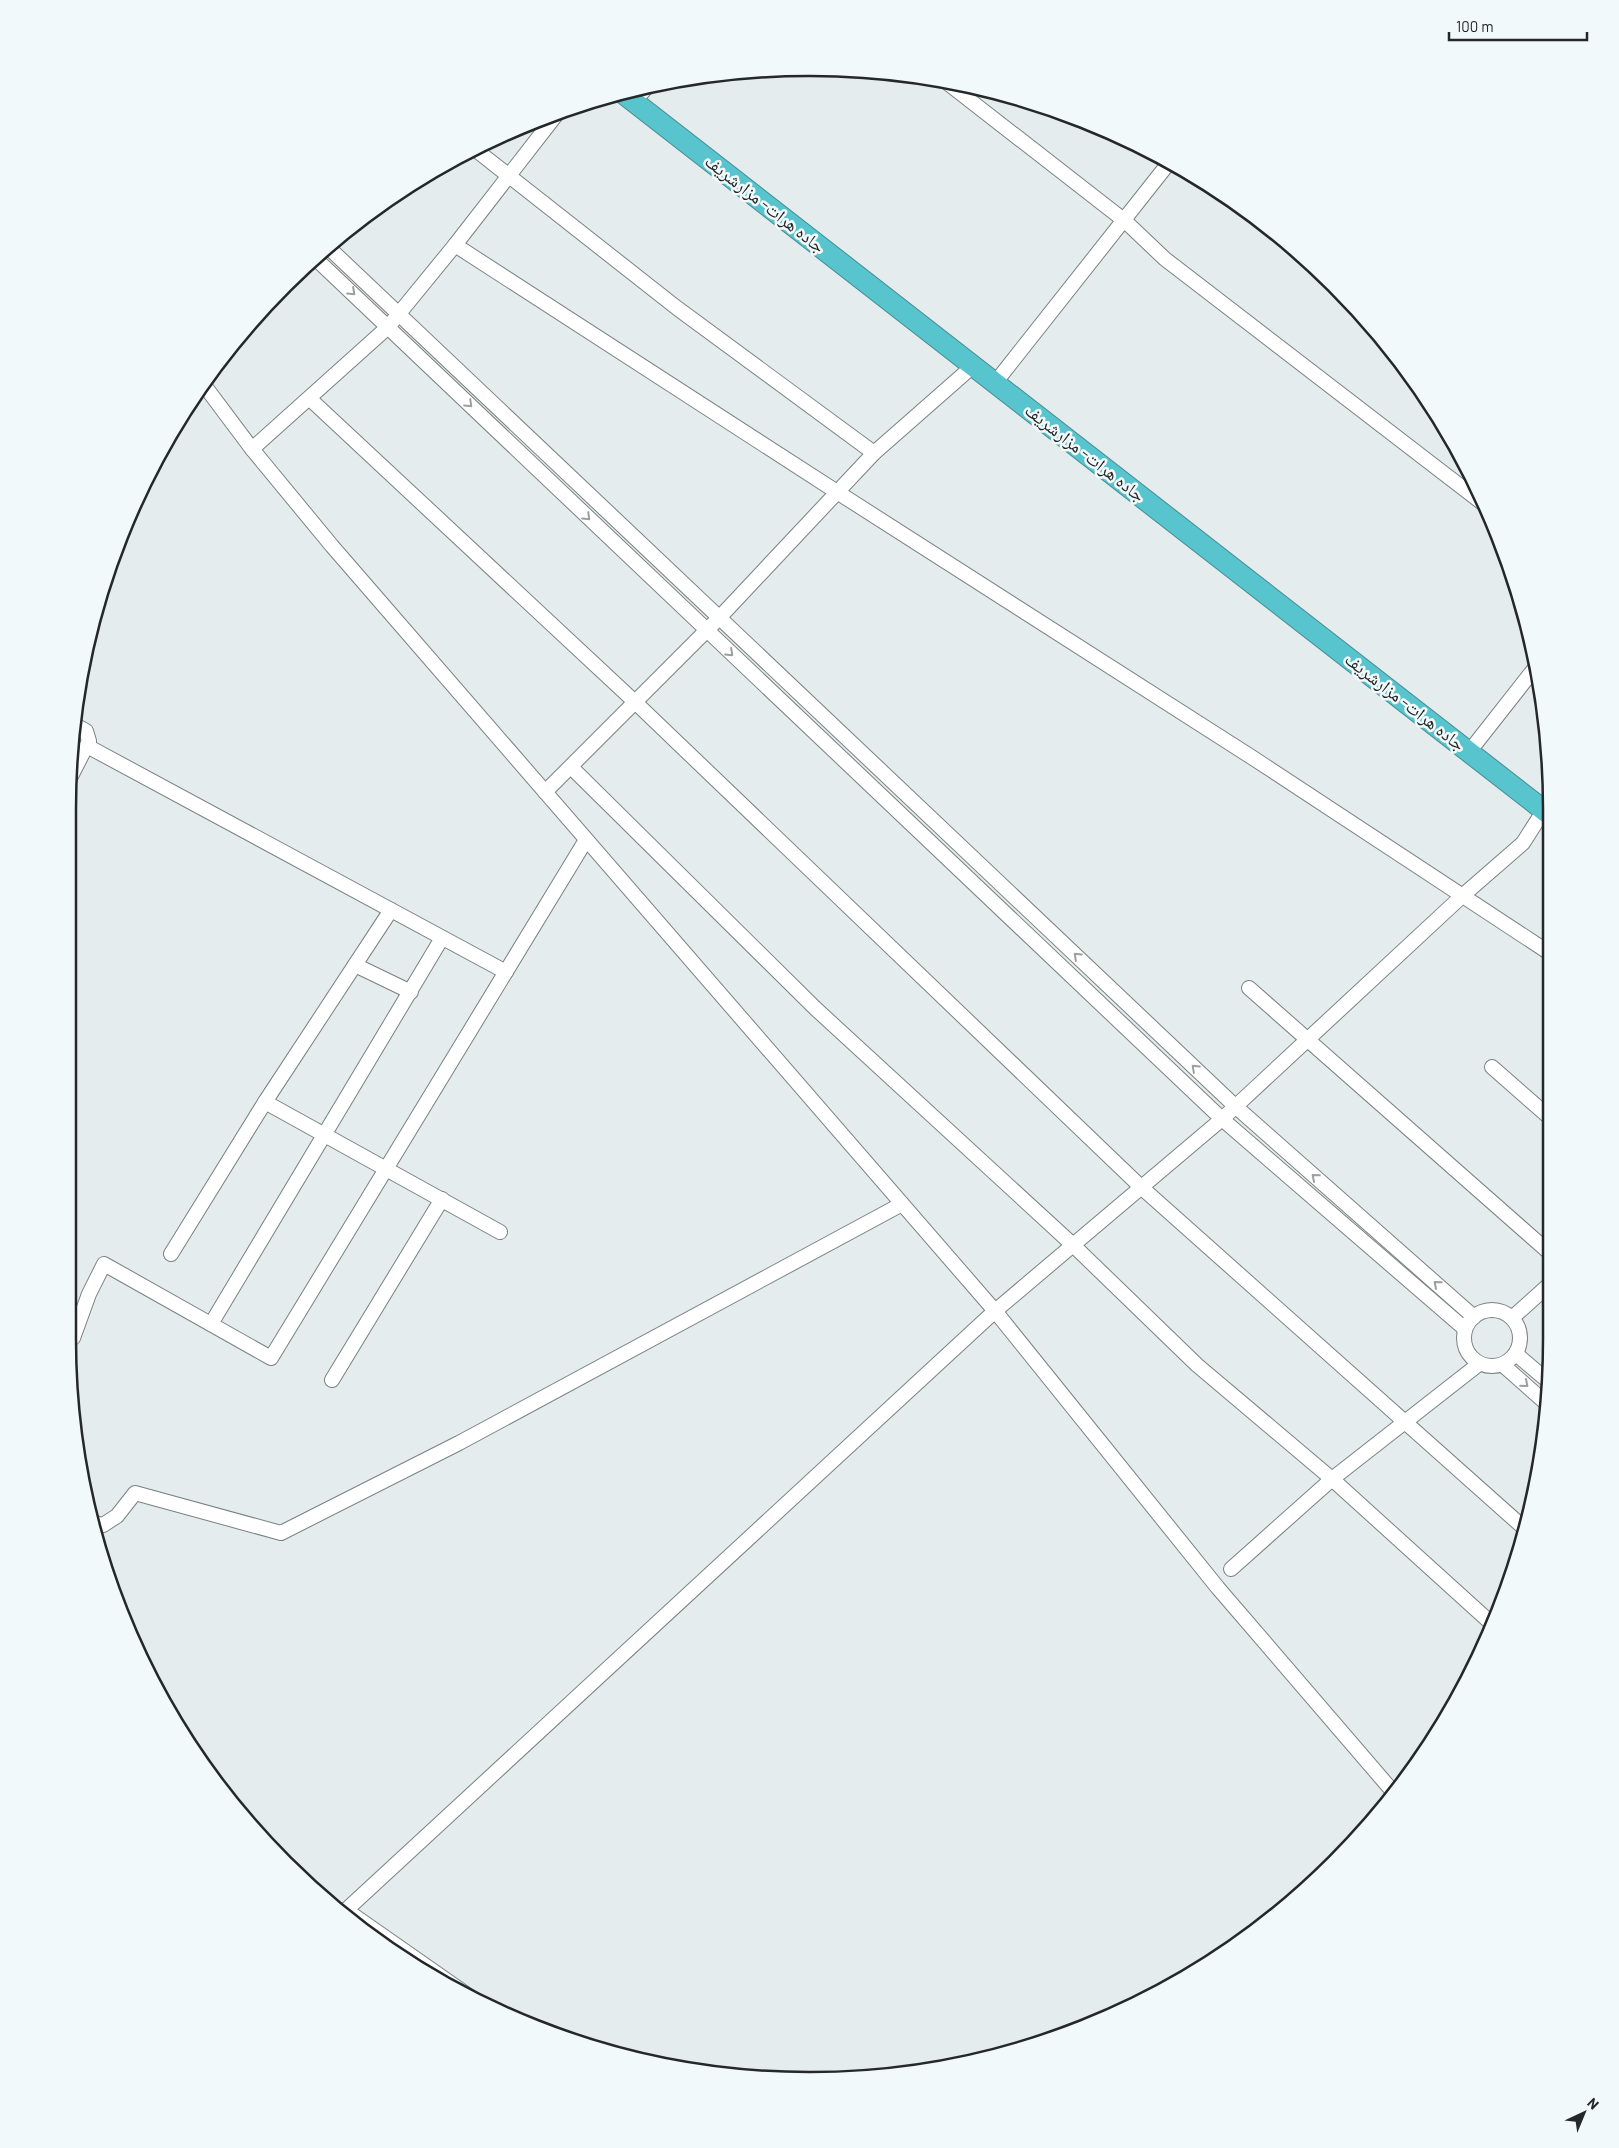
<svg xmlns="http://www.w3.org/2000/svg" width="1619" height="2148" viewBox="0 0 1619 2148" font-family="Barlow,'Noto Naskh Arabic',sans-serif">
	<rect width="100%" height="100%" fill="#e5eced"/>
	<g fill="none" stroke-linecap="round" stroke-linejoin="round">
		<defs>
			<g id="minor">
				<polyline points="945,81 1125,221 1165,259 1485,505"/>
				<polyline points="634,102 646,88"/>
				<polyline points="476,150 677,308 874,453"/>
				<polyline points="455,245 837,492 1253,758 1548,952"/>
				<polyline points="329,248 1235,1106 1474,1317"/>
				<polyline points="316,259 1222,1119 1465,1329"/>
				<polyline points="995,383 1168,164"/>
				<polyline points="204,385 252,449 332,546 995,1311 1218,1588 1395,1794"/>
				<polyline points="310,399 635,702 1141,1187 1524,1528"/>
				<polyline points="252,449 388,327 455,245 556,115"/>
				<polyline points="87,746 506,972"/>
				<polyline points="1469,752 1535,668"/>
				<polyline points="571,767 816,1009 1073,1245 1197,1365 1332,1479 1491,1623"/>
				<polyline points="69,780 89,741 86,731 75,725"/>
				<polyline points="545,792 720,617 874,453 973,366"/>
				<polyline points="355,965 411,992"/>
				<polyline points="1249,988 1551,1254"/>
				<polyline points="1492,1067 1549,1117"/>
				<polyline points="265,1102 500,1232"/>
				<polyline points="171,1254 265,1102 391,910"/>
				<circle cx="1492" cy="1338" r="28"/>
				<polyline points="1512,1318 1551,1283"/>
				<polyline points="211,1324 442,938"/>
				<polyline points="73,1338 89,1294 104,1264 271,1358 586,840"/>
				<polyline points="1516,1354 1549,1382"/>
				<polyline points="1503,1365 1547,1404"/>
				<polyline points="332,1380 442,1199"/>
				<polyline points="91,1522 103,1525 117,1516 135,1493 281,1533 459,1443 902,1204"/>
				<polyline points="1231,1569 1332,1479 1479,1364"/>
				<polyline points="346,1910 479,2003"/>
				<polyline points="344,1912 995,1311 1222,1119 1461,897 1523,843 1544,810"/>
			</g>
			<polyline id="highway" points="624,94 1546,812"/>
		</defs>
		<!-- minor casing -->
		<use href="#minor" stroke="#7a8181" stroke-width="16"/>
		<!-- highway casing -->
		<use href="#highway" stroke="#468d94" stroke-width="22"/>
		<!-- minor -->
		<use href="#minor" stroke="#fff" stroke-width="14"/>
		<!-- highway -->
		<use href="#highway" stroke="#57c4ce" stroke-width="20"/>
	</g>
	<!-- one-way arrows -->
	<defs><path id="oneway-chevron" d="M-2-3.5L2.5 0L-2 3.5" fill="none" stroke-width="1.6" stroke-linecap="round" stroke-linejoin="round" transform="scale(1.25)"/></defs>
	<g stroke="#9d9e9e">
		<use href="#oneway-chevron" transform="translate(352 292) rotate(43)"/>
		<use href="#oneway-chevron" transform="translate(469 404) rotate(44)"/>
		<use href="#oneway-chevron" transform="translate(587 517) rotate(44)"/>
		<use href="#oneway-chevron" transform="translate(730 653) rotate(43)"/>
		<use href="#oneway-chevron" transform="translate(1077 956) rotate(-137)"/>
		<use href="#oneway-chevron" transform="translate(1195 1068) rotate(-137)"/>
		<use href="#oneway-chevron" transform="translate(1315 1177) rotate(-139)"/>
		<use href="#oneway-chevron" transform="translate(1437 1284) rotate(-139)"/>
		<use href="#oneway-chevron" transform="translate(1525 1384) rotate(41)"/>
	</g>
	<g text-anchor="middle" stroke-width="5" stroke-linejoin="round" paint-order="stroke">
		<!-- street labels -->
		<g font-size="18" fill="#252828" stroke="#f2f9fa">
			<text transform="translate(765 204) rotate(38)" y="6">جاده هرات- مزارشریف</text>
			<text transform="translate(1085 453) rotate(38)" y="6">جاده هرات- مزارشریف</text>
			<text transform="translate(1405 702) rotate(38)" y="6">جاده هرات- مزارشریف</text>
		</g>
	</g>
	<!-- crop -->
	<path d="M0 0H1619V2148H0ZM809 76H810A733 733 0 0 1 1543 809V1339A733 733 0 0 1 810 2072H809A733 733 0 0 1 76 1339V809A733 733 0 0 1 809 76Z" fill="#f2f9fa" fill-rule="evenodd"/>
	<path fill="none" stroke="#252828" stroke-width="2.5" d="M809 76H810A733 733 0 0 1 1543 809V1339A733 733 0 0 1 810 2072H809A733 733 0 0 1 76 1339V809A733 733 0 0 1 809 76Z"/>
	<!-- north arrow -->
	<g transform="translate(1584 2113) rotate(44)" stroke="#f2f9fa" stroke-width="4" paint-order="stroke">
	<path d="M0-4L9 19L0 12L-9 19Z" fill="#252828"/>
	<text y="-8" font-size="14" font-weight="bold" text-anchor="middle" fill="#252828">N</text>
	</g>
	<!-- scale -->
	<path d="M1449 32v8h138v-8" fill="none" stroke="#252828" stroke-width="2.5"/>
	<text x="1456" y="32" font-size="15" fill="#252828" stroke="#f2f9fa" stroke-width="4" paint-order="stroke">100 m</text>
</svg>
